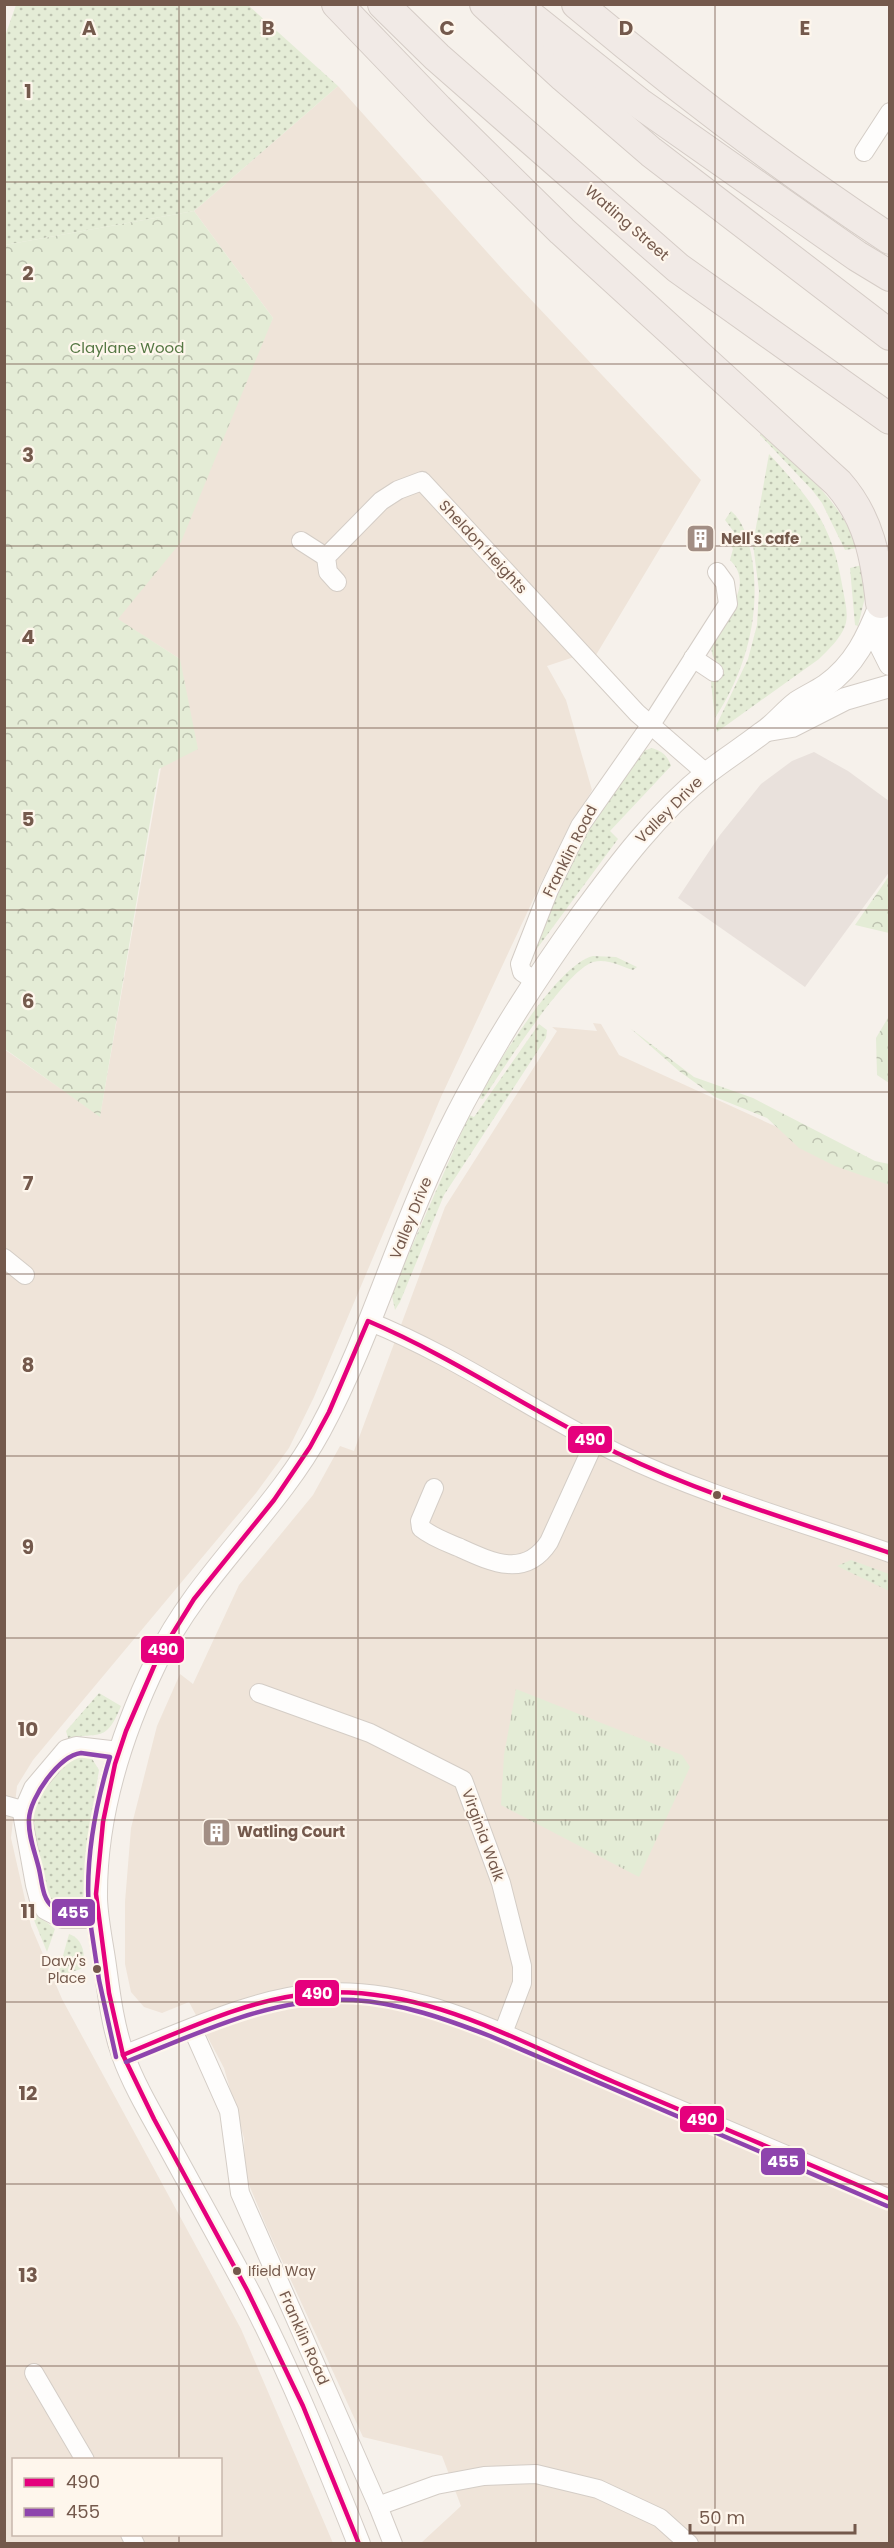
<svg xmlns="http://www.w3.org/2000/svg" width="894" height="2548" viewBox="0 0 894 2548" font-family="Poppins,sans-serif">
	<defs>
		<pattern id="grass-dots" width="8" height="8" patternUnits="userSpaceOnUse" patternTransform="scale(1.5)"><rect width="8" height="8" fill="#e4ecd6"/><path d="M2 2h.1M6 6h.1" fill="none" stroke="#bdc2b0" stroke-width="1.8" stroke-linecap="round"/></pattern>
		<pattern id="forest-crowns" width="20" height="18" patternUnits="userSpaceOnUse" patternTransform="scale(1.5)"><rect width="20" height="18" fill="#e4ecd6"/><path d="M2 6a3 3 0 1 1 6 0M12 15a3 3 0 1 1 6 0" fill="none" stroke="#bdc2b0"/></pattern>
		<pattern id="park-tufts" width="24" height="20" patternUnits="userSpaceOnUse" patternTransform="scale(1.5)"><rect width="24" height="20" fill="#e4ecd6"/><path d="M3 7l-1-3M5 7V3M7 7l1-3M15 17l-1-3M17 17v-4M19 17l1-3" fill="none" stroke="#bdc2b0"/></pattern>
	</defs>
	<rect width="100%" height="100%" fill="#f6f1eb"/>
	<!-- residential -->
	<g fill="#efe4d9" fill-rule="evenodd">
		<path d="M338 86 504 271 701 480 596 655 574 657 547 666 566 700 592 790 541 883 441 1097 314 1397 289 1448 256 1493 33 1760 17 1786 11 1838 31 1926 62 1999 241 2329 333 2543H5L4 1049 100 1116 180 659 117 619 273 318 194 211ZM14 2460H220V2534H14Z"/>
		<polygon points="593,1023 601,1024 619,1055 889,1178 889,2543 421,2543 461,2506 442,2456 363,2437 267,2228 245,2175 244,2138 224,2068 189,2002 162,2013 144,2007 131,1992 125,1964 125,1902 131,1828 157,1726 180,1674 193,1684 239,1585 313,1495 340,1446 354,1451 445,1207 557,1031 552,1027 597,1031"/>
	</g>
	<!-- industrial -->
	<polygon fill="#e9e1dc" points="814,752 848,771 889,801 890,871 805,987 678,898 720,835 761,784 792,761"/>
	<!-- grass -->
	<g fill="url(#grass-dots)">
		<polygon points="16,5 248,5 338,86 194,211 5,245 4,39"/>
		<path d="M762 433C800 468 839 498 858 548L845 550 822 503 813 491 760 435Z"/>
		<path d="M769 454C812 501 833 525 843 590 845 601 849 615 845 626 840 639 829 649 819 659L717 732 716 726 748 659 757 625 759 591 753 544Z"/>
		<path d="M731 511C744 522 747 537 751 553 762 611 747 669 715 718L711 682 721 666C685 638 767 597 730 560L733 549 728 542 734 532 725 520Z"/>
		<polygon points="866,564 867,589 858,626 855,625 850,568"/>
		<path d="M652 748C662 751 668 756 671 766L610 831 618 839 533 954 532 953 538 932 585 829 640 752Z"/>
		<path d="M593 956 616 957 637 967 633 970C620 966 607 958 593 962 564 972 502 1071 483 1099L478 1098 487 1080C508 1050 559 964 593 956Z"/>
		<polygon points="539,1024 547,1030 546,1038 444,1195 400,1302 395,1310 392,1296 396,1283 469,1115 474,1117"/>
		<polygon points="851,1560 889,1574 889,1591 837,1566"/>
		<path d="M99 1693 121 1706C106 1743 100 1732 68 1738L66 1731Z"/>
		<polygon points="73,1753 91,1757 99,1770 87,1842 84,1894 81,1902 71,1911 55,1909 45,1896 29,1815 40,1792"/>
		<polygon points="35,1913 55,1929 47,1952 32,1915"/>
		<path d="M69 1934C83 1938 87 1957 81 1969L61 1975 59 1970Z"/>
	</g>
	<!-- forest -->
	<g fill="url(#forest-crowns)">
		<polygon points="194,211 273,318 181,542 118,619 180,659 198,749 159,769 100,1117 5,1049 5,245"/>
		<polygon points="889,876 889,933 855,925"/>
		<polygon points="889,1016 890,1083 889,1083 877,1075 876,1038"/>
		<polygon points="630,1028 694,1077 753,1098 875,1161 889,1164 889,1185 835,1166 799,1148 767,1118 715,1097 679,1071"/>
	</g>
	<!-- park -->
	<polygon fill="url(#park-tufts)" points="516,1689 682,1755 690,1767 639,1877 501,1805 504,1755"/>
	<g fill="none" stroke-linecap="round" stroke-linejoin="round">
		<defs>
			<g id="minor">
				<polyline points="864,152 890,112"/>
				<polyline points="301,541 326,557"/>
				<polyline points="337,582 328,572 326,557 381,501 398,490 422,481 637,713 707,774"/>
				<polyline points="693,658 714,672"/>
				<polyline points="535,981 522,972 520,964 549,890 580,826 650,726 728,604 725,583 717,572"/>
				<polyline points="4,1258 25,1275"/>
				<path d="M368 1321C456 1356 532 1411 617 1453 704 1495 798 1521 890 1553"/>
				<path d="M434 1488 420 1521 421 1528C432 1537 446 1542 458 1547 491 1562 525 1579 549 1542L595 1441"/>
				<polyline points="259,1693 370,1733 463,1780 501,1883 522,1966 522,1983 503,2033"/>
				<polyline points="4,1805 22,1810"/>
				<polyline points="98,1919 62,1919 45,1910 39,1900 35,1885 22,1813 33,1788 66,1749 76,1746 119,1751"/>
				<polyline points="192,2028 229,2111 240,2193 378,2506 393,2544"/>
				<path d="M123 2055C183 2032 252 1998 317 1993 417 1985 504 2035 593 2073 692 2115 791 2156 890 2199"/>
				<polyline points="34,2373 85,2460"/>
				<polyline points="378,2506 436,2485 484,2476 536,2474 598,2489 660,2518 689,2544"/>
				<polyline points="130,2534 135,2544"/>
			</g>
			<g id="tertiary">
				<polyline points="877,617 877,638 890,664"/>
				<polyline points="768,730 792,726 845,699 890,686"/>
				<path d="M359 2544C324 2456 289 2368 245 2285 220 2238 194 2192 169 2146 153 2117 134 2086 123 2055 113 2027 109 1995 105 1966 102 1944 97 1922 96 1899 95 1816 121 1734 157 1660 198 1575 275 1513 320 1430 365 1347 392 1255 431 1169 471 1079 523 996 580 917 618 865 657 813 707 773 725 759 744 747 762 733 775 725 784 712 796 703 805 697 816 692 825 686 855 665 868 636 881 603"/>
			</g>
			<g id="trunk">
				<path d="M337 4 438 109 562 231 838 483C869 518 876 558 881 603"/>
				<polyline points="383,4 437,57 678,268 890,419"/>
				<polyline points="485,4 564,77 651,152 890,335"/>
				<polyline points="515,4 639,103 857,256 890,276"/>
				<path d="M577 4C677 88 781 167 890 239"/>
			</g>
		</defs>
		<!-- minor casing -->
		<use href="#minor" stroke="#d4cdc6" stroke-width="20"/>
		<!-- tertiary casing -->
		<use href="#tertiary" stroke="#d4cdc6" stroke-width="24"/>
		<!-- trunk casing -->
		<use href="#trunk" stroke="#d5ccc6" stroke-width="32"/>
		<!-- minor -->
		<use href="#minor" stroke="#fefdfc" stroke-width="18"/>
		<!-- tertiary -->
		<use href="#tertiary" stroke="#fefdfc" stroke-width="22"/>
		<!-- trunk -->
		<use href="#trunk" stroke="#f1eae6" stroke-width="30"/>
		<defs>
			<g id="bus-1">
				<path d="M123 2055C185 2030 249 1998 317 1993 423 1985 519 2042 614 2082 706 2121 798 2159 890 2199"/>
				<path d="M359 2544 303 2406 247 2290 154 2119 123 2055 109 1993 96 1894 103 1822 115 1764 126 1731 158 1657 194 1599 274 1500 310 1447 329 1412 368 1321C455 1358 532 1412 617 1453 704 1495 798 1522 890 1553"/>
			</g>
			<g id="bus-2">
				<path d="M81 1753 110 1757C95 1807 85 1860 89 1912 77 1913 64 1914 53 1907 42 1899 42 1881 39 1869 35 1852 28 1836 29 1819 30 1797 59 1756 81 1753Z"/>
				<polyline points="91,1927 99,1980 116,2057"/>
				<path d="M126 2062C199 2033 273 1996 353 2000 401 2003 446 2019 490 2036L887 2206"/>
			</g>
		</defs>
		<!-- bus-1 casing -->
		<use href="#bus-1" stroke="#fef6ec" stroke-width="9"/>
		<!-- bus-2 casing -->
		<use href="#bus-2" stroke="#fef6ec" stroke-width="9"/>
		<!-- bus-1 -->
		<use href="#bus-1" stroke="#e5007d" stroke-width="4.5"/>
		<!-- bus-2 -->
		<use href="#bus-2" stroke="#8e44ad" stroke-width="4.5"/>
	</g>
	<!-- grid -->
	<path fill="none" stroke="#74594c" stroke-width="1.5" stroke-opacity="0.55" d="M179 4V2460M358 4V2544M536 4V2544M715 4V2544M4 182H890M4 364H890M4 546H890M4 728H890M4 910H890M4 1092H890M4 1274H890M4 1456H890M4 1638H890M4 1820H890M4 2002H890M4 2184H890M4 2366H890M179 2534V2544"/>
	<!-- icons -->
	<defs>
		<symbol id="building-square" viewBox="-11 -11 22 22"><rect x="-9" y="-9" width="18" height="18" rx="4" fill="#a28e84" stroke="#fef6ec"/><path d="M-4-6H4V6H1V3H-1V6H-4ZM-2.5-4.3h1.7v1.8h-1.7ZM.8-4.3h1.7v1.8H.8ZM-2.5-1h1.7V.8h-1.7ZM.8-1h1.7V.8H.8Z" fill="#fff"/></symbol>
	</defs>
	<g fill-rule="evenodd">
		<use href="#building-square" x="684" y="522" width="33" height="33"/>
		<use href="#building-square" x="200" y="1816" width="33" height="33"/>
	</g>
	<!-- markers -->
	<g fill="#74594c" stroke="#fef6ec" stroke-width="2">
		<circle cx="717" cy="1495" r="5"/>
		<circle cx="97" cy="1969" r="5"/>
		<circle cx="237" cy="2271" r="5"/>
	</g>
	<g text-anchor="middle" stroke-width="4.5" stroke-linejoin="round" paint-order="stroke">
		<!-- bus labels -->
		<g font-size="14" fill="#74594c" stroke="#fef6ec" text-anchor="end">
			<text x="86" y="1966">Davy's<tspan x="86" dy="17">Place</tspan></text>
			<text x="248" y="2276" text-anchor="start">Ifield Way</text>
		</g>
		<!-- street labels -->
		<g font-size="15" fill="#74594c" stroke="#fef6ec">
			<text transform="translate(627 223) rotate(41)" y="5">Watling Street</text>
			<text transform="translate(483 547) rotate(47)" y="5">Sheldon Heights</text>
			<text transform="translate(669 810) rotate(-45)" y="5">Valley Drive</text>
			<text transform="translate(570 851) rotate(-63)" y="5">Franklin Road</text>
			<text transform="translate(411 1218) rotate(-68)" y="5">Valley Drive</text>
			<text transform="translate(483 1835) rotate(70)" y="5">Virginia Walk</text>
			<text transform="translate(304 2338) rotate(66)" y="5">Franklin Road</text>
		</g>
		<!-- park labels -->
		<g font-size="15" fill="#567844" stroke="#fef6ec">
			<text x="127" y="353">Claylane Wood</text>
		</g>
		<!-- poi labels -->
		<g font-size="15" font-weight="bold" fill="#74594c" stroke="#fef6ec" text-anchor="start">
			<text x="721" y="544">Nell's cafe</text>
			<text x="237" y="1837">Watling Court</text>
		</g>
	</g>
	<g font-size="20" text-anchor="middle" font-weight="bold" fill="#74594c" stroke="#fef6ec" stroke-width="4.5" stroke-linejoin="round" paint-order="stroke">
		<text x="89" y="35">A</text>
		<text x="268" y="35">B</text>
		<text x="447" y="35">C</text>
		<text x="626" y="35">D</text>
		<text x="805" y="35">E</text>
		<text x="28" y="98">1</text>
		<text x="28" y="280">2</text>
		<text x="28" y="462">3</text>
		<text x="28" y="644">4</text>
		<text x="28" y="826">5</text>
		<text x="28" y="1008">6</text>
		<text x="28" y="1190">7</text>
		<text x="28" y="1372">8</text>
		<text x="28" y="1554">9</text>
		<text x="28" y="1736">10</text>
		<text x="28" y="1918">11</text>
		<text x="28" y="2100">12</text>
		<text x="28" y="2282">13</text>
	</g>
	<g stroke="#fef6ec" stroke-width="2">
		<rect x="567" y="1425" width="46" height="29" rx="6" fill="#e5007d"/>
		<rect x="140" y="1635" width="45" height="29" rx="6" fill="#e5007d"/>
		<rect x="51" y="1898" width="45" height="29" rx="6" fill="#8e44ad"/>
		<rect x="294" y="1979" width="46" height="28" rx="6" fill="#e5007d"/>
		<rect x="679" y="2105" width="46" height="28" rx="6" fill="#e5007d"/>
		<rect x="760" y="2147" width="46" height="29" rx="6" fill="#8e44ad"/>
	</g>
	<g font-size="16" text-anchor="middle" font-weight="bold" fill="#fff">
		<text x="590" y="1445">490</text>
		<text x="163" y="1655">490</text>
		<text x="73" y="1918">455</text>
		<text x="317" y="1999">490</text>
		<text x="702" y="2125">490</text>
		<text x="783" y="2167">455</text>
	</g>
	<!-- border -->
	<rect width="894" height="2548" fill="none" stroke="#74594c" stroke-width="12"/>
	<!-- legend -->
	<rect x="12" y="2458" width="210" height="78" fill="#fef6ec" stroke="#c7b7ac" stroke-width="1.5"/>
	<rect x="24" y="2478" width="30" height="9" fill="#e5007d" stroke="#c7b7ac" stroke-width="1.5"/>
	<text x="66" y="2488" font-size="18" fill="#74594c">490</text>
	<rect x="24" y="2508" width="30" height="9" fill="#8e44ad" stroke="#c7b7ac" stroke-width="1.5"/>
	<text x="66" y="2518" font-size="18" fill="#74594c">455</text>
	<!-- scale -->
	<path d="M690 2524v9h165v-9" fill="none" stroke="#74594c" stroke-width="3"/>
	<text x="699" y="2524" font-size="18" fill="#74594c" stroke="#fef6ec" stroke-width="4.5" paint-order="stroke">50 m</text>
</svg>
